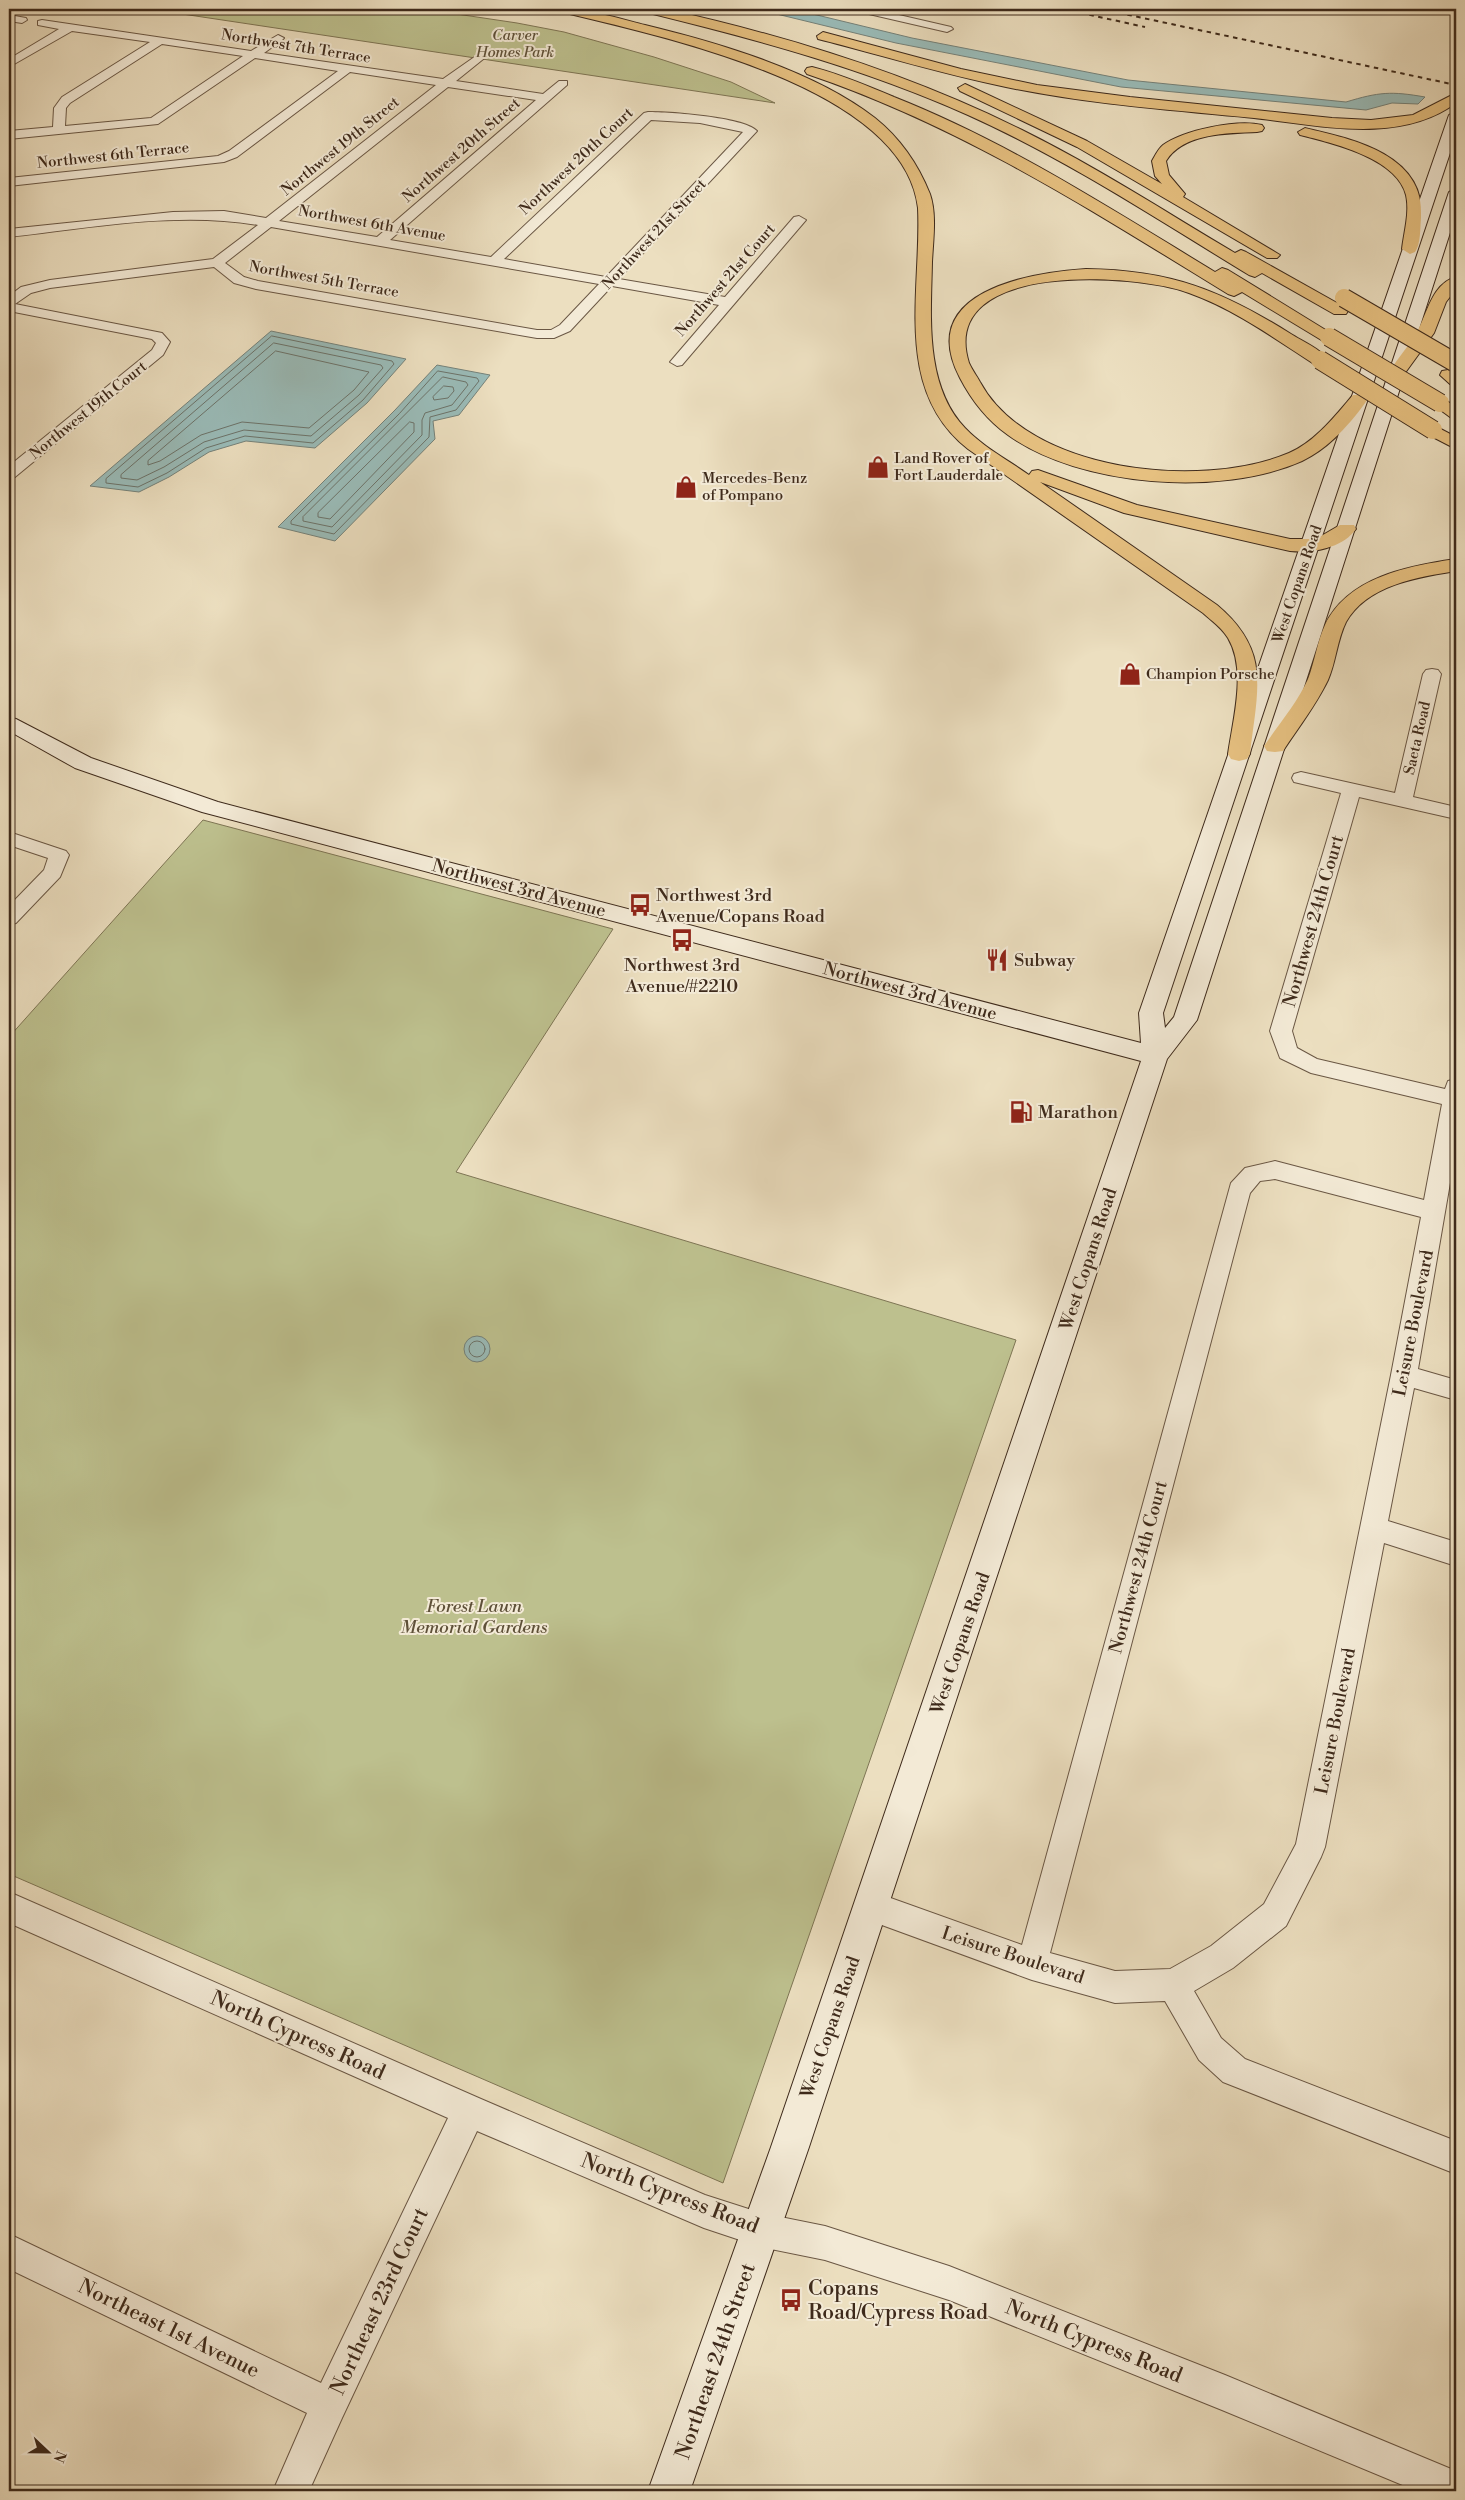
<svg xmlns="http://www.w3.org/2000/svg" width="1465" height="2500" viewBox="0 0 1465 2500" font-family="'Libre Bodoni',serif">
	<rect width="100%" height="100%" fill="#ecdfc0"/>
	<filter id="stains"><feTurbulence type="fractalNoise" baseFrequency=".004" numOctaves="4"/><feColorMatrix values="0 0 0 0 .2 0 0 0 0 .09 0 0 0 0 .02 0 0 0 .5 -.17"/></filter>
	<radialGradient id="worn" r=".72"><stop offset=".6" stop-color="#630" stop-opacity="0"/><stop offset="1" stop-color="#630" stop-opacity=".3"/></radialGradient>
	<!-- green -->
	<g fill="#bdc08e" stroke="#7e7554">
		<polygon points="149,9 423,9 517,23 564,32 654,57 731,82 775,103"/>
		<polygon points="203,820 613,929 456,1172 1016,1340 723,2183 9,1874 9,1037"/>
	</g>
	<!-- water -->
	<g fill="#9abcb9" stroke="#75827a">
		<path d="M756 9H792L912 38 1128 80 1346 102C1379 92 1391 91 1425 97L1418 104 1392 103 1366 110 1121 87 896 43Z"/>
		<polygon points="271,331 406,359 367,403 315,448 246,441 209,452 169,477 139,492 90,486"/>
		<polygon points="437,365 490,375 459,415 433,421 435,439 335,541 278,527 395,410"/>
		<circle cx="477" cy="1349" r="13"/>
	</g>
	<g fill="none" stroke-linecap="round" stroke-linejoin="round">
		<!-- shore -->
		<g stroke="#6c736a" stroke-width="1">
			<polygon points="272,336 392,361 394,364 363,400 313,443 245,436 206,448 167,473 138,487 106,483 106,479"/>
			<polygon points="274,343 381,365 383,368 359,395 311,436 244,430 204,442 164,467 137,480 121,478 121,475"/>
			<polygon points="276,351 369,372 354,390 309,428 242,422 201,435 160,461 148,465 148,461"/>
			<polygon points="438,371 477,378 479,381 456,410 430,417 429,437 334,534 291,524 291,521 399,414"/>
			<polygon points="443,377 466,382 468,385 452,405 425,413 422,420 422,435 332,527 303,521 303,517"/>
			<polygon points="444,386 453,387 454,391 448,398 434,400 433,397"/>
			<polygon points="410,422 414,423 414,432 330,519 318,517 318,513"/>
			<circle cx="477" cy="1349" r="8"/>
		</g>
		<defs>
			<g id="street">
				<polygon points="855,9 873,9 951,27 953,29 947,32 856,11"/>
				<polygon points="9,15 26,18 27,20 22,23 9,21"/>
				<path d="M42 20 251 51 278 35 284 38 282 40 264 53 443 79 483 51 489 54 487 56 456 81 543 94 559 81H567V85L390 240 491 257 644 113 648 112C669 112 744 117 757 131L619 279 725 297 794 217 799 216 806 220 682 365 677 366 670 362 719 305 612 286 570 331 554 338H537L256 289 234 283 214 267 50 288 31 293 15 304 157 332 162 333 170 342 163 355 15 477 9 479V466L152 350 156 343 152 339 9 311V296L21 287 50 280 213 259 258 225C176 211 90 228 9 237V229L173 212 224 211 266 218 436 85 350 72 237 157 224 162 9 186V178L218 156 229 151 338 71 255 58 158 124 9 139V131L53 127 54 108 62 97 150 42 72 31 9 67V59L59 29 38 25V21ZM162 44 243 56 151 118 65 126 66 108 70 103ZM448 87 536 100 377 237 279 221ZM651 120 700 123 743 132 606 277 504 259ZM271 227 599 284 560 325 551 330H537L258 281 244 277 225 263Z"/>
				<path d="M1432 669 1438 670 1441 674 1413 797 1456 807V819L1359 797 1292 1031 1297 1048 1317 1059 1445 1089 1448 1081 1456 1079V1148L1418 1369 1456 1380V1400L1414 1388 1388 1521 1456 1542V1566L1384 1543 1325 1847 1321 1857 1286 1926 1233 1968 1194 1991 1221 2038 1245 2059 1456 2141V2174L1223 2082 1199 2060 1165 2001 1115 2003 1032 1980 860 1917 856 1906 860 1895 871 1891 1022 1945 1231 1183 1245 1168 1275 1161 1424 1200 1442 1104 1311 1073 1280 1058 1270 1031 1341 793 1294 782 1292 778 1294 774 1301 772 1395 793 1423 674 1426 670ZM1275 1179 1421 1217 1391 1375 1296 1844 1264 1904 1211 1946 1170 1969 1115 1971 1050 1953 1250 1193 1260 1181Z"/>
				<polygon points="9,832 66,851 69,855 60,877 16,923 9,925 9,906 44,870 48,858 9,845"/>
				<polygon points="9,1892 481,2099 705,2195 761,2213 825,2226 949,2266 1225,2375 1456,2471 1456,2491 1417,2491 1222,2410 949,2300 825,2260 761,2247 704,2228 477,2131 342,2418 309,2491 273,2491 307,2413 9,2269 9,2234 321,2383 448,2118 9,1923"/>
			</g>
			<polygon id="secondary" points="1456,111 1456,135 1163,1013 1165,1028 1174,1017 1449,192 1456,188 1456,214 1197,1020 1167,1059 809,2147 690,2491 648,2491 771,2147 1141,1061 202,812 75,768 9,731 9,717 16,719 91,758 218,802 1141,1043 1139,1013 1449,115"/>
			<g id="highway">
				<path d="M560 9C589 9 617 18 645 25 719 43 815 71 875 118 900 138 918 164 930 194 937 214 933 241 932 262 931 315 924 385 965 428 983 447 1008 460 1029 475L1032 471 1038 470 1137 505 1290 539H1316L1340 525H1354L1356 529C1342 549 1312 553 1290 551L1124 513 1040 482 1217 605C1272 651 1257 691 1250 754L1247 759 1239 761 1231 759 1228 754C1233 719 1247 670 1228 638 1222 628 1212 621 1203 613L968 449C892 389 922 290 918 208 904 86 659 36 562 12Z"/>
				<path d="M643 9H665C788 36 909 74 1022 130 1095 166 1164 211 1235 253L1241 250 1246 252 1346 308 1348 311 1346 314H1334L1262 273 1255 277 1249 275C1157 219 1066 159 968 115 863 68 755 39 645 12Z"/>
				<path d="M823 32 961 69 1037 85 1130 97 1332 118 1371 120 1413 115 1456 93V103C1399 145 1319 125 1254 118 1171 110 1087 104 1006 87 942 74 881 55 818 39L817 36Z"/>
				<path d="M812 67C840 74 868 86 894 97 1008 142 1111 209 1215 272L1222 268 1228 270 1337 337 1335 341H1323L1242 292 1234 296 1228 294C1091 210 961 126 807 74L805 71 807 68Z"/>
				<path d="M965 84 1087 141 1162 184 1155 176 1152 161C1155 156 1158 149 1163 145 1184 130 1237 119 1262 125L1264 128 1262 131 1257 132C1228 133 1183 133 1166 161L1169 175 1185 194 1183 197 1280 255 1277 258H1267L1077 147 960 91 958 88Z"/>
				<path d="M1305 128C1353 139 1426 155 1421 218 1420 228 1421 244 1415 252L1410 254 1402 249C1404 232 1410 212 1406 195 1397 158 1332 143 1300 135L1298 132Z"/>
				<path d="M1086 269C1170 270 1221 290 1291 334 1302 341 1321 349 1328 360L1326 364H1314C1274 338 1234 309 1189 293 1136 273 937 260 969 363 972 370 977 376 980 382 1029 473 1202 490 1289 453 1315 442 1335 416 1353 395H1365L1368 399C1352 422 1328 449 1302 461 1222 497 1080 487 1008 435 987 420 972 401 960 378 915 292 1027 273 1086 269Z"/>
				<path d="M1456 277V289L1446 302 1434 333 1405 373H1393L1391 369C1398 358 1407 348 1414 337 1427 318 1430 284 1456 277Z"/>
				<polygon points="1448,370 1456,373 1456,385 1450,384 1440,375 1442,371"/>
				<polygon points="1440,398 1456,406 1456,418 1450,417 1431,403 1434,399"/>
				<polygon points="1433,425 1456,437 1456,449 1427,434 1424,430 1427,426"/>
				<path d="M1456 559V571C1418 577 1367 585 1346 622 1337 640 1336 662 1328 680 1316 705 1298 728 1283 751L1275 752 1267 751 1264 746C1279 724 1297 703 1308 679 1315 661 1317 642 1325 625 1348 577 1408 566 1456 559Z"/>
			</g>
		</defs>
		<!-- street casing -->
		<use href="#street" stroke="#6a5744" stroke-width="2"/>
		<!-- secondary casing -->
		<use href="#secondary" stroke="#3e2a1b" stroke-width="2"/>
		<!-- highway casing -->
		<use href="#highway" stroke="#3e2a1b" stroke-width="2"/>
		<!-- street -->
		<use href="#street" fill="#f3ead6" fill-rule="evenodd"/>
		<!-- secondary -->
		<use href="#secondary" fill="#f3ead6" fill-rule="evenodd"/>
		<!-- highway -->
		<use href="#highway" fill="#e6c080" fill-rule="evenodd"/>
		<!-- rail -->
		<g stroke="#3e2a1b" stroke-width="2" stroke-dasharray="4.5 4.5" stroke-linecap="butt">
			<polyline points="1063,9 1145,27"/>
			<polyline points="1101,9 1456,85"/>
		</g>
		<defs>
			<g id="highway-bridge">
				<polyline points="1344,298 1454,362"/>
				<polyline points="1329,337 1440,403"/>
				<polyline points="1320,360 1433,430"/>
			</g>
		</defs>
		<!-- highway-bridge casing -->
		<use href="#highway-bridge" stroke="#3e2a1b" stroke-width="20" stroke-linecap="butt"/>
		<!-- highway-bridge -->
		<use href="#highway-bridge" stroke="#e6c080" stroke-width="18"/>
	</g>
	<!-- icons -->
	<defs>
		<symbol id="shop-bare" viewBox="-9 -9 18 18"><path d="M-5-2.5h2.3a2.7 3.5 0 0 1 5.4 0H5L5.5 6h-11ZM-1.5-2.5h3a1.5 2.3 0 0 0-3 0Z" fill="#8f2418" stroke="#f3ead6" stroke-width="2.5" paint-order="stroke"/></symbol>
		<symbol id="bus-bare" viewBox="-9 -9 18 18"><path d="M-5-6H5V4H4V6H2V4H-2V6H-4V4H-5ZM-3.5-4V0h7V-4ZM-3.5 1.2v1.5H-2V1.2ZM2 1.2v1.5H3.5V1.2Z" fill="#8f2418" stroke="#f3ead6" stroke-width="2.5" paint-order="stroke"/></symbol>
		<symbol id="restaurant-bare" viewBox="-9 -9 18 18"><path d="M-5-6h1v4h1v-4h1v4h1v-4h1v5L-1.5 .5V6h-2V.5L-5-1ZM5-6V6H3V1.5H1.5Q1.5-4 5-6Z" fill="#8f2418" stroke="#f3ead6" stroke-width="2.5" paint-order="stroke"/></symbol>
		<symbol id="fuel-bare" viewBox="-9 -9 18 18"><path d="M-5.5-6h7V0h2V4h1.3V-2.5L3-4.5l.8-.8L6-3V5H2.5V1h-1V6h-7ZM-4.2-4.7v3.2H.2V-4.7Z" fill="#8f2418" stroke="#f3ead6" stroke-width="2.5" paint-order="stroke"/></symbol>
	</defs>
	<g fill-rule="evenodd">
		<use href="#shop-bare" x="862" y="451" width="32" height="32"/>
		<use href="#shop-bare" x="670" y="471" width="32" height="32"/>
		<use href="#shop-bare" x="1114" y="658" width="32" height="32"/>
		<use href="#bus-bare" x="624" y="889" width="32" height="32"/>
		<use href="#bus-bare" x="666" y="924" width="32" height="32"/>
		<use href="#restaurant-bare" x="981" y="944" width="32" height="32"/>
		<use href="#fuel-bare" x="1005" y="1096" width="32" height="32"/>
		<use href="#bus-bare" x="775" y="2284" width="32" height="32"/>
	</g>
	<g text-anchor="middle" stroke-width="4" stroke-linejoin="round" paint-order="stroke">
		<!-- far-park labels -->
		<g font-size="15" font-style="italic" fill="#5e5038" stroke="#f3ead6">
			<text x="515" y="40">Carver<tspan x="515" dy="17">Homes Park</tspan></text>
		</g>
		<!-- far-street labels -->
		<g font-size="15" fill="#3e2a1b" stroke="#f3ead6">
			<text transform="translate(296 46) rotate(9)" y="5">Northwest 7th Terrace</text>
			<text transform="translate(340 146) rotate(-39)" y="5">Northwest 19th Street</text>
			<text transform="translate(461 150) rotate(-41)" y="5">Northwest 20th Street</text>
			<text transform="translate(113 155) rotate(-6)" y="5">Northwest 6th Terrace</text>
			<text transform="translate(576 161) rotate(-43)" y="5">Northwest 20th Court</text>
			<text transform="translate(372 223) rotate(10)" y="5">Northwest 6th Avenue</text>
			<text transform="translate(654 234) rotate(-47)" y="5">Northwest 21st Street</text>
			<text transform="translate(324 279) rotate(10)" y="5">Northwest 5th Terrace</text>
			<text transform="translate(725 280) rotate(-49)" y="5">Northwest 21st Court</text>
			<text transform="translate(88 410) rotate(-39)" y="5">Northwest 19th Court</text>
			<text transform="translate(1297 584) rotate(-71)" y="5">West Copans Road</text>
			<text transform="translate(1417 738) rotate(-77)" y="5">Saeta Road</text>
		</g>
		<!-- far-poi labels -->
		<g font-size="15" fill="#3e2a1b" stroke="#f3ead6" text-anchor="start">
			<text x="894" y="463">Land Rover of<tspan x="894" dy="17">Fort Lauderdale</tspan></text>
			<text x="702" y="483">Mercedes-Benz<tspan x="702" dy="17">of Pompano</tspan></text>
			<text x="1146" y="679">Champion Porsche</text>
		</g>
		<!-- street labels -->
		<g font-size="18" fill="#3e2a1b" stroke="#f3ead6">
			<text transform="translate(519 888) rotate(15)" y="6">Northwest 3rd Avenue</text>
			<text transform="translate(1313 921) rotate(-74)" y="6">Northwest 24th Court</text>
			<text transform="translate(910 991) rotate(15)" y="6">Northwest 3rd Avenue</text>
			<text transform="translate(1088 1259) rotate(-72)" y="6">West Copans Road</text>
			<text transform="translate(1413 1323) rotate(-79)" y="6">Leisure Boulevard</text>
			<text transform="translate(1138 1567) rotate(-75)" y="6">Northwest 24th Court</text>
			<text transform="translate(960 1643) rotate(-71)" y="6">West Copans Road</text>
			<text transform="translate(1335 1721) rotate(-79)" y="6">Leisure Boulevard</text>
			<text transform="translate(1013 1955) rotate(18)" y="6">Leisure Boulevard</text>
			<text transform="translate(830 2027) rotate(-71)" y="6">West Copans Road</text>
		</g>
		<!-- poi labels -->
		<g font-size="18" fill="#3e2a1b" stroke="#f3ead6" text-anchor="start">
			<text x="656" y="901">Northwest 3rd<tspan x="656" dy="21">Avenue/Copans Road</tspan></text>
			<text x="1014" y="966">Subway</text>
			<text x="682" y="971" text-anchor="middle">Northwest 3rd<tspan x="682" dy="21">Avenue/#2210</tspan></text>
			<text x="1038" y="1118">Marathon</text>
		</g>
		<!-- park labels -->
		<g font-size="18" font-style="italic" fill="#5e5038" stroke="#f3ead6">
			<text x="474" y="1612">Forest Lawn<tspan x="474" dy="21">Memorial Gardens</tspan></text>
		</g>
		<!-- near-street labels -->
		<g font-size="21" fill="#3e2a1b" stroke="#f3ead6">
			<text transform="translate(298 2035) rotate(24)" y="7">North Cypress Road</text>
			<text transform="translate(670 2193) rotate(21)" y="7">North Cypress Road</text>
			<text transform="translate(379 2301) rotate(-65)" y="7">Northeast 23rd Court</text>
			<text transform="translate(169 2328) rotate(26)" y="7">Northeast 1st Avenue</text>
			<text transform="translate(1094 2341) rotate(22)" y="7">North Cypress Road</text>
			<text transform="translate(715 2361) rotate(-71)" y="7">Northeast 24th Street</text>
		</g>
		<!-- near-poi labels -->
		<g font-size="21" fill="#3e2a1b" stroke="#f3ead6" text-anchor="start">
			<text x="808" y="2295">Copans<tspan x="808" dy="24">Road/Cypress Road</tspan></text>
		</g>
	</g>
	<!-- margin -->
	<rect width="1465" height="2500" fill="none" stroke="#ecdfc0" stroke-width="30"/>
	<rect x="10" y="10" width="1445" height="2480" fill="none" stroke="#3e2a1b" stroke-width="2.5"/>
	<rect x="15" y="15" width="1435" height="2470" fill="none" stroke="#3e2a1b"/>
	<!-- north arrow -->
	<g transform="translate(48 2452) rotate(112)" stroke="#f3ead6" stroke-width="4" paint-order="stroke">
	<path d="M0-4L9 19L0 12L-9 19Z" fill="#3e2a1b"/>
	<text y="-8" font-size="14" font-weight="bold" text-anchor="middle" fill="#3e2a1b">N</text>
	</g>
	<rect width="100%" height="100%" filter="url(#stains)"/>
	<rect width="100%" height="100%" fill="url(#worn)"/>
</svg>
